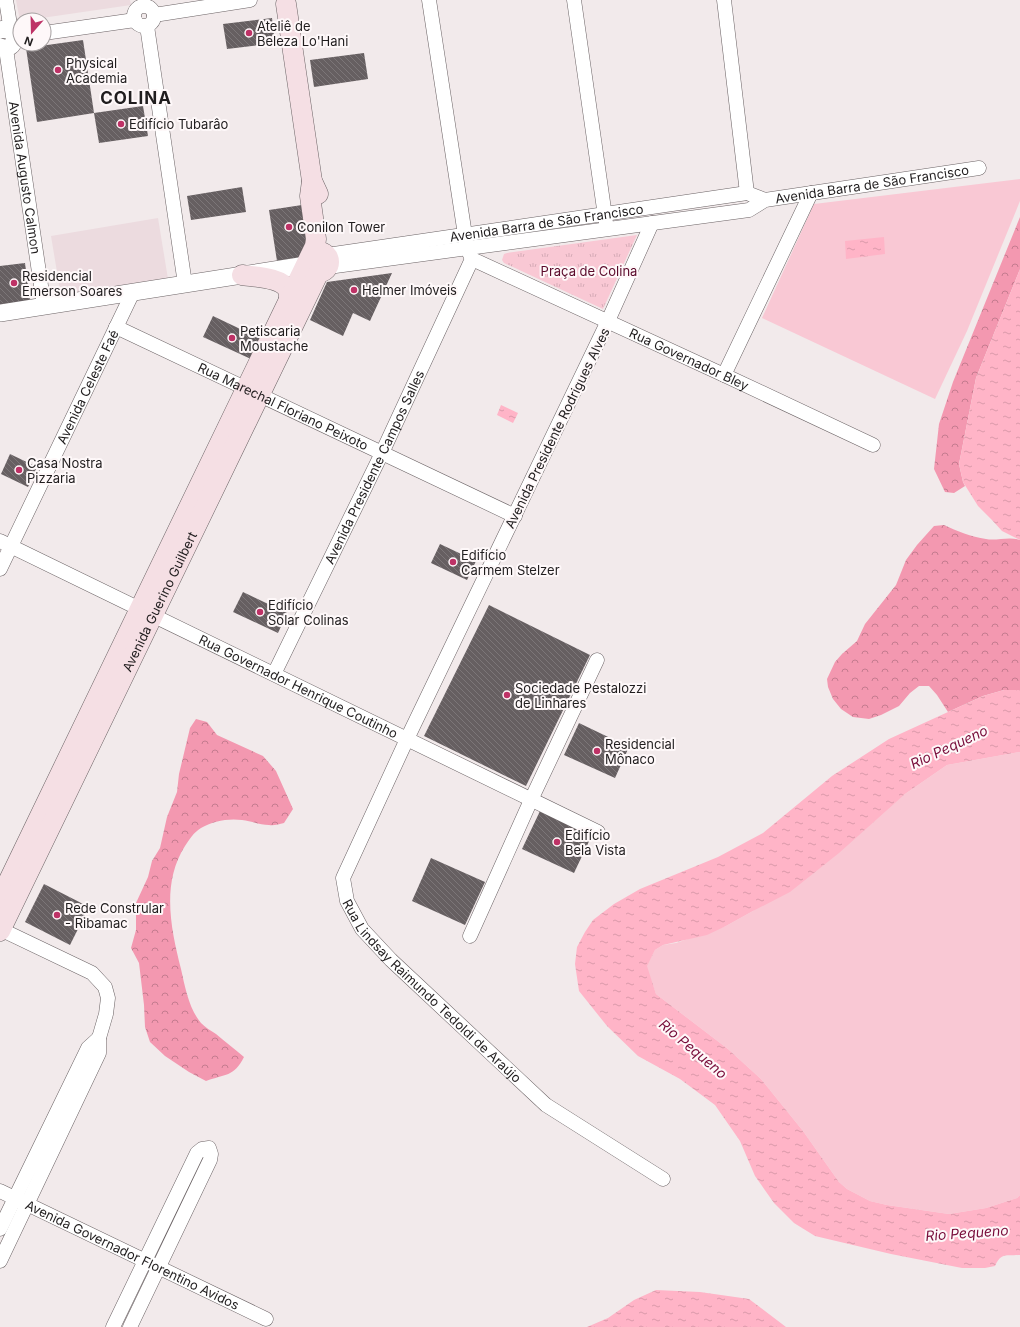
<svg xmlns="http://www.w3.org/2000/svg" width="1020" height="1327" viewBox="0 0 1020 1327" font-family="Inter,sans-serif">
	<defs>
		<pattern id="forest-crowns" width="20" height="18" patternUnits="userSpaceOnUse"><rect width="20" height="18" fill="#f398b0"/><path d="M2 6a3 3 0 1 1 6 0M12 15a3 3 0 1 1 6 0" fill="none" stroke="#c47b8f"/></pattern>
		<pattern id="park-tufts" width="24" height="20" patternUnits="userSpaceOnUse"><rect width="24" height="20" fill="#f9c8d4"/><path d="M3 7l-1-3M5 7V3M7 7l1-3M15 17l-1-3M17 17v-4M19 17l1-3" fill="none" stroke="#d5abb6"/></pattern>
		<pattern id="water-ripples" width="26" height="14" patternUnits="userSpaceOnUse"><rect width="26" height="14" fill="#ffb4c7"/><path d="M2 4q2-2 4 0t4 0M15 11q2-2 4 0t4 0" fill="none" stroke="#da9aaa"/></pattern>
		<pattern id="building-back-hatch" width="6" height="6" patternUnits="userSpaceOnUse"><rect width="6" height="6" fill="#665f61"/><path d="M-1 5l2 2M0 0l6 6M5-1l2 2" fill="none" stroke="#7c7678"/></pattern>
	</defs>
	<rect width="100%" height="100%" fill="#f2eaeb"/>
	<!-- built -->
	<g fill="#ecdbdf">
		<polygon points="16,0 130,0 131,5 28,20 20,20 20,21"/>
		<polygon points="158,218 168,279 61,296 51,236"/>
	</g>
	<!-- grass -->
	<g fill="#f9c8d4">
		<polygon points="1020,179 1020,201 967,331 935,399 762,318 814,204"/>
		<polygon points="1020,752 1020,1195 1017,1198 986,1208 949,1214 887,1205 870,1201 847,1189 839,1182 803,1131 761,1079 728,1049 656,994 646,966 655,950 663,945 676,943 726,926 753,911 905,794 947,765"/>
	</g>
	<!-- forest -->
	<g fill="url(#forest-crowns)">
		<polygon points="1020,217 1020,269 976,378 959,464 963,482 965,486 954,493 945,492 934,469 939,424 953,382"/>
		<path d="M944 525C957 531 971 537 986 539 997 541 1009 536 1020 540V690H1004L983 696 948 712 937 695 929 686H919L910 693 899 706 881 715 869 719 853 717 841 709 833 699 828 687 827 679 835 662 842 654 857 641 865 624 896 585 906 560 917 545 934 526Z"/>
		<path d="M196 719 207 722 217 735 263 756 276 771 293 809 284 823C279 824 274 826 269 825 260 825 251 821 242 820 229 818 212 821 201 828 194 832 189 840 185 846 161 884 171 929 181 969 185 987 189 1009 201 1023 205 1027 211 1031 216 1034 225 1042 235 1049 244 1057 234 1077 225 1074 206 1081L189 1072 165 1056 150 1042 145 1027 144 1005 139 963 131 948 136 930V903L148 877 152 861 160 848 167 817 177 792 179 774 190 728Z"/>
	</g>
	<!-- park -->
	<polygon fill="url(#park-tufts)" points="637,235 603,309 504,263 502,260 504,254 507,253"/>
	<!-- water -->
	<g fill="url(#water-ripples)">
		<polygon points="884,237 885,254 846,259 845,241"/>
		<polygon points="1020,269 1020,540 1002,531 992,520 978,506 963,482 959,464 976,378"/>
		<polygon points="501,405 518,413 513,423 497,415"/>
		<path d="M1004 690H1020V752L947 765 905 794 839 853 790 892 753 911 726 926 707 935 663 945 655 950 647 966 656 994 728 1049 761 1079 803 1131 839 1182 847 1189 870 1201 887 1205 949 1214 986 1208 1017 1198 1020 1195V1255C1006 1256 1001 1252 995 1266L985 1268H962L891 1254 815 1236 794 1223 774 1203 755 1176 740 1141 715 1105 680 1079 638 1056 607 1026 579 991 575 964 577 947 585 932 593 920 614 904 640 889 718 857 763 833 832 776 889 739 983 696Z"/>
		<polygon points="656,1290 700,1292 749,1299 786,1327 587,1327 608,1318 634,1300"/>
	</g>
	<!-- building -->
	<g fill="url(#building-back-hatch)">
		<polygon points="272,18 275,43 227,49 223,24"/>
		<polygon points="83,40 94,113 37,122 26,48"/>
		<polygon points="364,53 368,79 314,87 310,60"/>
		<polygon points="143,106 148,136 99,143 94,113"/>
		<polygon points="242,187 246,212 191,220 187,196"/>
		<polygon points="302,205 308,243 301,257 277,261 269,210"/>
		<polygon points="25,263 30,301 0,305 0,266"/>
		<polygon points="392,273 370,321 353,313 343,336 310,320 327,282"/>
		<polygon points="213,316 261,339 251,359 203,337"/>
		<polygon points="10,454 37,467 28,487 1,474"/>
		<polygon points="440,544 476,561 467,580 431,563"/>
		<polygon points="243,592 287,613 278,633 233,612"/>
		<polygon points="489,605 590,655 526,786 424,736"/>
		<polygon points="579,723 629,747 615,778 564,755"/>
		<polygon points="540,811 592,835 574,873 522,849"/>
		<polygon points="431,858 485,882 465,925 412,901"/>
		<polygon points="44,884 89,907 70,945 25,922"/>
	</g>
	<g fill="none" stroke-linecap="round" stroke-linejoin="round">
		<defs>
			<g id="minor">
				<polyline points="6,0 11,31"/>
				<path id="s1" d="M429 0 467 248 472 259 724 375 873 445"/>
				<polyline points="574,0 606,223"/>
				<polyline points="724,0 747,193"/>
				<circle cx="144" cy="16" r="10"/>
				<polyline points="154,15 250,0"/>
				<polyline points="147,26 185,284"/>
				<polyline points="44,33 135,20"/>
				<path id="s2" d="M6 49 44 306"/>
				<path id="s3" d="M652 223 608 321 407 739 343 878 347 901 362 929 391 960 546 1105 663 1179"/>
				<path id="s4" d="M327 255 747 193 765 200"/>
				<path id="s5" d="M328 267 749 210 765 200 979 168"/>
				<path id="s6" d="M116 327 515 516"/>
				<polyline points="724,375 811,193"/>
				<path id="s7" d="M0 541 598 832"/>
				<path id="s8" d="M0 569 133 292"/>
				<path id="s9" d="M274 674 382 453 472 259"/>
				<polyline points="0,929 92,973 105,987 108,998 106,1014 99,1038 99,1053 0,1261"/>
				<polyline points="470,936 531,800 597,660"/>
				<path id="s10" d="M0 1191 266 1319"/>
				<polyline points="0,1229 88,1048 99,1038"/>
				<polyline points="113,1327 197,1153 202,1149 209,1148 211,1154 210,1160 130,1327"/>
			</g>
			<g id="tertiary">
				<path d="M0 30 4 29 11 31 15 37C14 46 8 50 0 47"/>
				<polyline points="0,313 306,265"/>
			</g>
			<g id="secondary">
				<polyline points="286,4 312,181 318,194"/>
				<circle cx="319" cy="262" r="10"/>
				<path d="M242 275C255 277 282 277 288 290 289 293 289 297 289 300"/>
				<polyline points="0,899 315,246 316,239 310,196 312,181"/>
				<path id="s11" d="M0 931 319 272"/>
			</g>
		</defs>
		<!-- minor casing -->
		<use href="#minor" stroke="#6b6365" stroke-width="15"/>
		<!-- tertiary casing -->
		<use href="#tertiary" stroke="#6b6365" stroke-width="18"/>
		<!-- secondary casing -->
		<use href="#secondary" stroke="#6b6365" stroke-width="21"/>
		<!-- minor -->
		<use href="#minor" stroke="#fff" stroke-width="14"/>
		<!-- tertiary -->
		<use href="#tertiary" stroke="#fff" stroke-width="17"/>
		<!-- secondary -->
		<use href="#secondary" stroke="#f5dfe4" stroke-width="20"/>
	</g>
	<!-- markers -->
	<g fill="#be3266" stroke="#fef8f9" stroke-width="1.5">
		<circle cx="249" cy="33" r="4"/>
		<circle cx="58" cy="70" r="4"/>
		<circle cx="121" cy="124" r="4"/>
		<circle cx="289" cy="227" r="4"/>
		<circle cx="14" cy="283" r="4"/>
		<circle cx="354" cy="290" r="4"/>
		<circle cx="232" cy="338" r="4"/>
		<circle cx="19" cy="470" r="4"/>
		<circle cx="453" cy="562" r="4"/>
		<circle cx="260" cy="612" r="4"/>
		<circle cx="507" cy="695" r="4"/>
		<circle cx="597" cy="751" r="4"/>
		<circle cx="557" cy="842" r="4"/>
		<circle cx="57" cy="915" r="4"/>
	</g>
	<g text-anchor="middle" stroke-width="4" stroke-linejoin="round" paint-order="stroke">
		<!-- poi labels -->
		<g font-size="13" fill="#201d1e" stroke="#fef8f9" text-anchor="start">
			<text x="257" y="31">Ateliê de<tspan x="257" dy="15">Beleza Lo'Hani</tspan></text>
			<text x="66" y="68">Physical<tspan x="66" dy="15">Academia</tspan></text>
			<text x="129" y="129">Edifício Tubarâo</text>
			<text x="297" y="232">Conilon Tower</text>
			<text x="22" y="281">Residencial<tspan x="22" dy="15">Emerson Soares</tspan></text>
			<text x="362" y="295">Helmer Imóveis</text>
			<text x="240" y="336">Petiscaria<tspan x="240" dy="15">Moustache</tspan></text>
			<text x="27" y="468">Casa Nostra<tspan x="27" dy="15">Pizzaria</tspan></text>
			<text x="461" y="560">Edifício<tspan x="461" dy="15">Carmem Stelzer</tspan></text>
			<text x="268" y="610">Edifício<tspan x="268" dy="15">Solar Colinas</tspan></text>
			<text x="515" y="693">Sociedade Pestalozzi<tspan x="515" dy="15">de Linhares</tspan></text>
			<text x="605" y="749">Residencial<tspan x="605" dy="15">Mônaco</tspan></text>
			<text x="565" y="840">Edifício<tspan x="565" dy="15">Bela Vista</tspan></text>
			<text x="65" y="913">Rede Constrular<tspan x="65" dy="15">- Ribamac</tspan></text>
		</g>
		<!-- street labels -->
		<g font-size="13" fill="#201d1e" stroke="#fef8f9">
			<text dy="5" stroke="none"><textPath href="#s2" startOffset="130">Avenida Augusto Calmon</textPath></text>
			<text dy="5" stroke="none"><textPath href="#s5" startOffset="552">Avenida Barra de São Francisco</textPath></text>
			<text dy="5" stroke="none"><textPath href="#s4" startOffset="222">Avenida Barra de São Francisco</textPath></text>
			<text dy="5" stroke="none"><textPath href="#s1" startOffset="502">Rua Governador Bley</textPath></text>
			<text dy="5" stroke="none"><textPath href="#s8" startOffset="202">Avenida Celeste Faé</textPath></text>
			<text dy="5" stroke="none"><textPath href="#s6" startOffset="185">Rua Marechal Floriano Peixoto</textPath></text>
			<text transform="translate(557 428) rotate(-64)" y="5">Avenida Presidente Rodrigues Alves</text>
			<text dy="5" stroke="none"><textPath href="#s9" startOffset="230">Avenida Presidente Campos Salles</textPath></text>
			<text dy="5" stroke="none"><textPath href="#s11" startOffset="366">Avenida Guerino Guilbert</textPath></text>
			<text dy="5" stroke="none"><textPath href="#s7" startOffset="332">Rua Governador Henrique Coutinho</textPath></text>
			<text dy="5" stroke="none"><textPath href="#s3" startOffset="872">Rua Lindsay Raimundo Tedoldi de Araújo</textPath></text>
			<text dy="5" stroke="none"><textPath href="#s10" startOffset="147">Avenida Governador Florentino Avidos</textPath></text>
		</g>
		<!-- park labels -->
		<g font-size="13" fill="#5b0a2b" stroke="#fef8f9">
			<text x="589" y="276">Praça de Colina</text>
		</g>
		<!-- water labels -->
		<g font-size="14" font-style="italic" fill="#780c3a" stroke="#fef8f9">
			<text transform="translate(949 747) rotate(-25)" y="5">Rio Pequeno</text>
			<text transform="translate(693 1049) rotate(40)" y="5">Rio Pequeno</text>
			<text transform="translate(967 1233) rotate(-4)" y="5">Rio Pequeno</text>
		</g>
		<!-- district labels -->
		<g font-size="17" font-weight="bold" letter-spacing="1" fill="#201d1e" stroke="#fef8f9">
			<text x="136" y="104">COLINA</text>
		</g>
	</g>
	<!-- north arrow -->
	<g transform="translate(32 32) rotate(200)"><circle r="19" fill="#fef8f9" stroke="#a5a0a1"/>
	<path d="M0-3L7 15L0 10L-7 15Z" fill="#be3266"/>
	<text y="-6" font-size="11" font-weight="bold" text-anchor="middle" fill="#201d1e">N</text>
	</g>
</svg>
